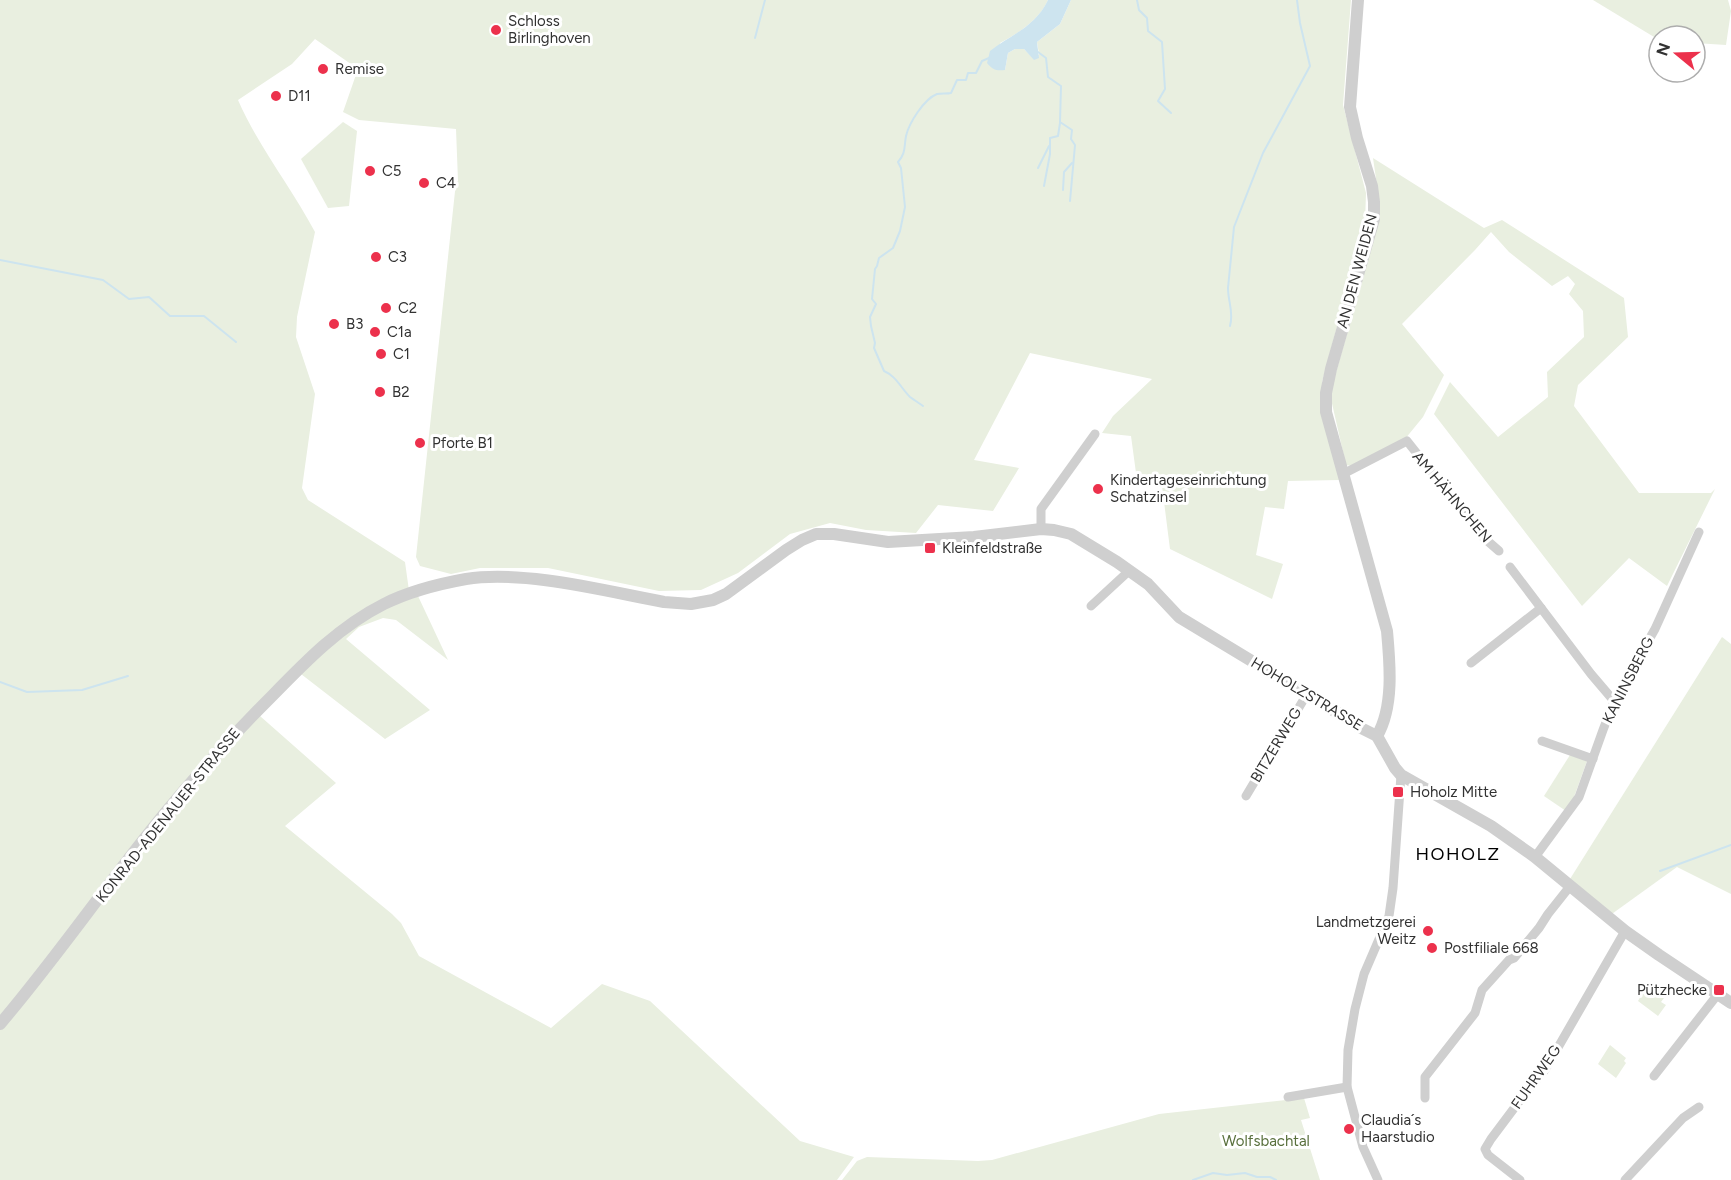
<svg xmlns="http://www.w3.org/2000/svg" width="1731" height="1180" viewBox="0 0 1731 1180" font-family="Figtree,sans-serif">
	<rect width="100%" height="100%" fill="#fff"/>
	<!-- green -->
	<g fill="#e9efe0">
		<path d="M0 0H1048C1039 20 1019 33 1000 43L1005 70 1008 53 1015 49H1024L1034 59 1039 54 1037 42 1060 24 1071 0H1351L1343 105 1366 193 1365 223 1322 382V412L1340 480 1288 481 1284 509 1265 507 1256 555 1283 564 1272 599 1170 549 1161 478 1136 473 1131 436 1102 433 1113 416 1152 379 1030 353 974 460 1019 468 993 511 938 505 916 533 866 530 830 523 790 534 738 573 701 590 659 591 548 568H480L451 574 420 566 416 557 456 182 458 181 456 129 359 120 343 112 358 69 315 39 292 64 238 100C258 146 291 187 315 232L297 317 296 337 315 394 302 488 308 500 405 562 410 598 418 596 448 660 396 620 383 618 359 627 346 639 430 710 385 739 301 674 260 716 336 783 285 826 392 914 401 923 419 956 551 1028 602 984 650 1001 800 1141 854 1157 837 1180H0Z"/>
		<polygon points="1593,0 1728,0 1731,11 1726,45 1695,43 1695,36 1659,36 1659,40"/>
		<polygon points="343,122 357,131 349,206 328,208 301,159"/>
		<polygon points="1373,158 1484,228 1502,220 1624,298 1628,337 1578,385 1574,406 1639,493 1711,493 1715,489 1667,586 1629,558 1582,606 1434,414 1450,382 1498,437 1548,397 1547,372 1584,337 1583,311 1569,294 1575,284 1568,276 1552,286 1509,252 1491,232 1475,250 1402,324 1444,375 1423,417 1405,439 1352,466 1346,465 1331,399 1333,383 1377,228 1380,206"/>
		<polygon points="1722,637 1731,644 1731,894 1677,867 1609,916 1570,879"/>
		<polygon points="1570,755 1587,761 1574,797 1566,811 1544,796"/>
		<polygon points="1643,992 1652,997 1656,993 1664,998 1661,1002 1666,1005 1658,1016 1638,1001"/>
		<polygon points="1610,1045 1626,1058 1624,1061 1626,1063 1616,1078 1598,1064"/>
		<polygon points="1304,1098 1310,1118 1301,1120 1320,1180 842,1180 857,1161 867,1157 978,1161 992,1160 1159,1114"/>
	</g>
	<!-- water -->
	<path fill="#cde4ef" d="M1048 0H1071L1060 24 1037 42 1039 58 1034 60 1024 49H1015L1008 53 1005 70C996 71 993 70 987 63L990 51C1012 34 1035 27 1048 0Z"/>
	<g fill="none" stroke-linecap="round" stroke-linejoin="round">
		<!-- stream -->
		<g stroke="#cde4ef" stroke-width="2">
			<polyline points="1137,0 1139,10 1147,18 1148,31 1162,42 1165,89 1158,101 1171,113"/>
			<polyline points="755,38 765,0"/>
			<polyline points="1038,52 1046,58 1048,77 1061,86 1060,122 1072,130 1071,139 1075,145 1070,201"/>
			<polyline points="1038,168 1049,146"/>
			<polyline points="1044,186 1050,154 1050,138 1058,136 1060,123"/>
			<polyline points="1063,190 1064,172 1072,163"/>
			<polyline points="0,260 103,280 129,299 149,297 170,316 204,316 236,342"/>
			<path d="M1230 326C1234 312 1228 302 1228 288L1234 227 1263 153 1310 66 1300 23 1297 0"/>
			<path d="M923 406C919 403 914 400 910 397 901 388 896 376 884 371L874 348 875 343 871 326 870 317 876 304 872 299 875 269 877 266 879 258 893 248 900 231 905 207 901 168 898 162C906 153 904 147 906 136 909 123 924 99 937 94 941 93 947 94 951 93L957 80H966L968 73H976L982 61 989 58"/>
			<polyline points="0,682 27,692 82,690 128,676"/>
			<polyline points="1660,871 1731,845"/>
			<polyline points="1193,1180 1213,1173 1227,1175 1245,1173 1257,1177 1270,1177 1276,1180"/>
		</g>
		<!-- minor -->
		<g stroke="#cfcfcf" stroke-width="9">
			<polyline points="1343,474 1407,441 1483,537 1499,551"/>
			<polyline points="1041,529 1041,509 1095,434"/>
			<polyline points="1510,567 1591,674 1614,701"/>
			<polyline points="1091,606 1130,570"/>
			<polyline points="1471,663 1541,608"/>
			<polyline points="1542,741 1593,759"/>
			<polyline points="1246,796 1307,694"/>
			<polyline points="1535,857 1579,797 1603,730 1614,701 1655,629 1699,532"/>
			<polyline points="1654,1076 1718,994"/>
			<polyline points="1288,1097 1347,1087"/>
			<polyline points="1425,1098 1425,1077 1475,1013 1482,990 1509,960 1514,958 1539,928 1548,914 1571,885"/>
			<polyline points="1378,1180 1363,1147 1347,1087 1348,1050 1355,1009 1364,974 1389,916 1393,888 1401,775"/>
			<polyline points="1520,1180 1488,1155 1485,1149 1491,1139 1521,1099 1545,1070 1625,931"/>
			<polyline points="1625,1180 1683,1118 1699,1107"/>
		</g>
		<!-- tertiary -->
		<g stroke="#cfcfcf" stroke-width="12">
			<path d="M1358 0 1350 107 1357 138 1372 186 1374 202V219L1331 369 1326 393V412L1387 631C1390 664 1394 707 1377 736"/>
			<path d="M0 1024C58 956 108 882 165 813 199 772 235 733 272 696 306 661 340 626 384 604 410 591 438 584 466 579 525 570 605 591 664 602L691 604 713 600 726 594 786 550 802 540 816 534H834L888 542 974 537 1041 529 1054 530 1071 534 1117 562 1148 584 1179 617 1343 716 1359 727 1377 736 1395 768 1401 775 1491 826 1535 857 1625 931 1659 955 1731 1003"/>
		</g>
	</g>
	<!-- markers -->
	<g fill="#ec314c" stroke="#fff" stroke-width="2">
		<circle cx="496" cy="30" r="6"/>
		<circle cx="323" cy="69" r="6"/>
		<circle cx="276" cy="96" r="6"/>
		<circle cx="370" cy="171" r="6"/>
		<circle cx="424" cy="183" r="6"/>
		<circle cx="376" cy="257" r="6"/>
		<circle cx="386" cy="308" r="6"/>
		<circle cx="334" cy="324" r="6"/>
		<circle cx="375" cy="332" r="6"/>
		<circle cx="381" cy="354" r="6"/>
		<circle cx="380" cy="392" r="6"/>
		<circle cx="420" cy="443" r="6"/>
		<circle cx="1098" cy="489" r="6"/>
		<rect x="924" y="542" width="12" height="12" rx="3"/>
		<rect x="1392" y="786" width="12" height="12" rx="3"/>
		<circle cx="1428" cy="931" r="6"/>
		<circle cx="1432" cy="948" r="6"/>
		<rect x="1713" y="984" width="12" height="12" rx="3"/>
		<circle cx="1349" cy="1129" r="6"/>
	</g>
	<g text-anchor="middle" stroke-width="6" stroke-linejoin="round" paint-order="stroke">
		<!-- poi labels -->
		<g font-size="15" fill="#323232" stroke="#fff" text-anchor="start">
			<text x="508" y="26">Schloss<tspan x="508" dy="17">Birlinghoven</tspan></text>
			<text x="335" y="74">Remise</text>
			<text x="288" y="101">D11</text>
			<text x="382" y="176">C5</text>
			<text x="436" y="188">C4</text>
			<text x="388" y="262">C3</text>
			<text x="398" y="313">C2</text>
			<text x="346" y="329">B3</text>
			<text x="387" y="337">C1a</text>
			<text x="393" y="359">C1</text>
			<text x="392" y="397">B2</text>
			<text x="432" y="448">Pforte B1</text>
			<text x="1110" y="485">Kindertageseinrichtung<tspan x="1110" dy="17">Schatzinsel</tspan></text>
			<text x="942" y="553">Kleinfeldstraße</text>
			<text x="1410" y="797">Hoholz Mitte</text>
			<text x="1416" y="927" text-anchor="end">Landmetzgerei<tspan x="1416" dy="17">Weitz</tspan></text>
			<text x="1444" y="953">Postfiliale 668</text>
			<text x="1707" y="995" text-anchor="end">Pützhecke</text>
			<text x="1361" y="1125">Claudia´s<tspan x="1361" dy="17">Haarstudio</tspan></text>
		</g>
		<!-- street labels -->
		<g font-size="15" fill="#323232" stroke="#fff">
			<text transform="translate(1357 271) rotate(-75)" y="5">AN DEN WEIDEN</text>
			<text transform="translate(1452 497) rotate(50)" y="5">AM HÄHNCHEN</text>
			<text transform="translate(1628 680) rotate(-63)" y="5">KANINSBERG</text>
			<text transform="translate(1307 694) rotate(31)" y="5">HOHOLZSTRASSE</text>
			<text transform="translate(1276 745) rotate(-59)" y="5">BITZERWEG</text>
			<text transform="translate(168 815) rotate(-51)" y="5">KONRAD-ADENAUER-STRASSE</text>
			<text transform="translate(1536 1077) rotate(-55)" y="5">FUHRWEG</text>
		</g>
		<!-- park labels -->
		<g font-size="15" fill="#59703d" stroke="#fff">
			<text x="1266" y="1146">Wolfsbachtal</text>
		</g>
		<!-- quarter labels -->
		<g font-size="18" letter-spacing="1.5" fill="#000" stroke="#fff">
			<text x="1458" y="860">HOHOLZ</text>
		</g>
	</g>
	<!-- north arrow -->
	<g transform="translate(1677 54) rotate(289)"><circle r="28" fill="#ffffff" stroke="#adadad" stroke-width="1.5"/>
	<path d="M0-4.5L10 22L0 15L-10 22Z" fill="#ec314c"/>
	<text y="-9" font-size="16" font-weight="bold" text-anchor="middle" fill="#323232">N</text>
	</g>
</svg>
